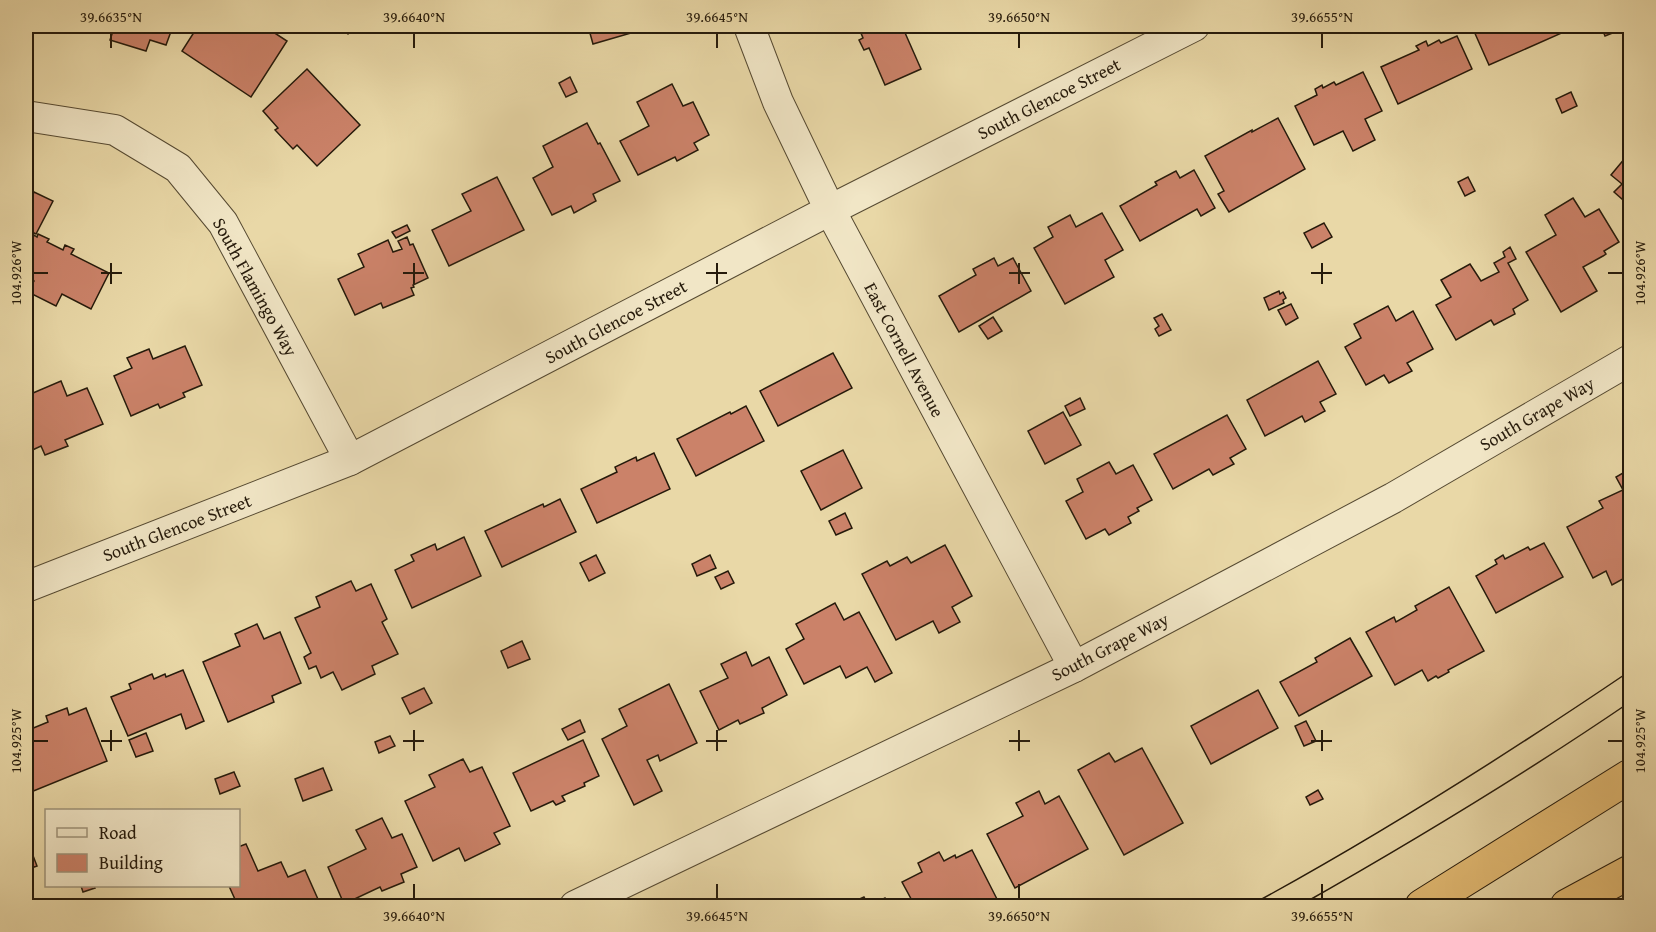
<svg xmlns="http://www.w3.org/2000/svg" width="1656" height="932" viewBox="0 0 1656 932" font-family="'Gentium Book Plus',serif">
	<rect width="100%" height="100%" fill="#e9d8a7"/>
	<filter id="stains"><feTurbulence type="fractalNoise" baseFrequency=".00333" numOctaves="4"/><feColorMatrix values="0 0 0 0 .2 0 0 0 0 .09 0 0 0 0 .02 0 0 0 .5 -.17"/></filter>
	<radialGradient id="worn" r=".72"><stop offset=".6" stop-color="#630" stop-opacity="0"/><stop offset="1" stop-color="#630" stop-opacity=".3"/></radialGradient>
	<!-- building -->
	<g fill="#cb8269" stroke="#251a0b" stroke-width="1.5">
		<polygon points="95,26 173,26 166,45 150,40 146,51 110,40 113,31"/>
		<polygon points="198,26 264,26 287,41 251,97 182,51"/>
		<polygon points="338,26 354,26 348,34"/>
		<polygon points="588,26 629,26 631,33 593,44"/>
		<polygon points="858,26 902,26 921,69 885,85 869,48 864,50 859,40 863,38"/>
		<polygon points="1480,26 1561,26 1564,32 1489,65 1473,29"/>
		<polygon points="1601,26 1630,26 1605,36"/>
		<polygon points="1457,36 1472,69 1398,104 1381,67 1419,50 1416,46 1426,41 1428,46 1439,40 1441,43"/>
		<polygon points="307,69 360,125 317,166 297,145 293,149 275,130 278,128 263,111"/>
		<polygon points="1363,72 1382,111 1365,119 1375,140 1353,151 1343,131 1314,145 1295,106 1317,95 1315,89 1322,85 1323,88 1334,82 1336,85"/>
		<polygon points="570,77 577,92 566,97 559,83"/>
		<polygon points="672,84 683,106 693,102 709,135 694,143 698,150 677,161 675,157 638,175 620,141 649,126 637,102"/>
		<polygon points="1571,92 1577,106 1562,113 1556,99"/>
		<polygon points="1278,118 1305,169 1229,212 1218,194 1224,191 1205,156 1252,130 1252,132"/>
		<polygon points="587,123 598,144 600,143 620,181 593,194 596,201 574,213 571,206 552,215 533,178 553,167 543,146"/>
		<polygon points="1630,152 1630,206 1614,192 1622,184 1611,175"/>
		<polygon points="1194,170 1215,208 1201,216 1197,209 1140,241 1120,206 1157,185 1155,182 1176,171 1180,178"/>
		<polygon points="497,177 524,230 449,266 432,230 471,211 462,194"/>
		<polygon points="1468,177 1475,191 1465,196 1458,182"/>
		<polygon points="34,192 53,201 36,234 26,229 26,210"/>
		<polygon points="1573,198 1585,217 1599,209 1619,242 1604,251 1606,254 1603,256 1583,267 1597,291 1561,312 1526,252 1556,235 1545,215"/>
		<polygon points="1102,213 1123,250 1105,260 1114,277 1065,304 1034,248 1053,237 1048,227 1070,215 1076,227"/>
		<polygon points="1324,223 1332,237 1312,248 1304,233"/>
		<polygon points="407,225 410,231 396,238 392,232"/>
		<polygon points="38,234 49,239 47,242 63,250 65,245 74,249 71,254 109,273 91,309 62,294 56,306 28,292 34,281 26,276 26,253 34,235 37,237"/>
		<polygon points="407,237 410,245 413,244 428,278 413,285 414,287 411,288 414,295 383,308 381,303 355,315 338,279 364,267 358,254 388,240 393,252 402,249 398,241"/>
		<polygon points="1510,247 1516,259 1508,263 1528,300 1513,309 1515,314 1494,325 1491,320 1456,340 1436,305 1451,297 1441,280 1470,264 1481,281 1499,272 1494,263 1505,257 1503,252"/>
		<polygon points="994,258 998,266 1013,258 1031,291 959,332 939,296 976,275 973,269"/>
		<polygon points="1279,291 1280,294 1283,292 1286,298 1283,300 1284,303 1269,310 1264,298"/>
		<polygon points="1291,304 1298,318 1286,325 1278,310"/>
		<polygon points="1388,306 1396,321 1413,311 1433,349 1407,363 1412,371 1389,383 1384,375 1366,385 1345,347 1361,338 1354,324"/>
		<polygon points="1162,314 1171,330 1159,336 1155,329 1159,326 1154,318"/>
		<polygon points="993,317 1002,331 988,339 979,326"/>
		<polygon points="185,346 202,385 183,393 185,397 160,408 158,404 131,416 114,376 132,368 127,358 149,349 153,359"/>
		<polygon points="833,353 852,388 778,426 760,391"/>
		<polygon points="1318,361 1336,394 1320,402 1325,411 1305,422 1302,416 1265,436 1247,400"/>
		<polygon points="61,381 67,396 87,388 103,424 65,440 68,446 45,455 41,446 26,453 26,414 30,412 26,396"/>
		<polygon points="1080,398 1085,409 1070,416 1065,406"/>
		<polygon points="746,406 764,441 696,476 677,439 730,412 731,414"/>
		<polygon points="1063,412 1081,445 1045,464 1028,431"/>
		<polygon points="1227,415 1246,449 1230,458 1234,464 1213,475 1209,469 1173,489 1154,454"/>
		<polygon points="843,450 862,488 821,510 801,471"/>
		<polygon points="654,453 670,489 597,523 581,489 617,472 615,467 636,457 637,461"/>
		<polygon points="1109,462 1116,474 1133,465 1152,500 1137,508 1139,511 1128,517 1131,523 1109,535 1105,529 1086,539 1066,501 1083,492 1077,479"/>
		<polygon points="1628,470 1630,476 1630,575 1612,585 1606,571 1593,578 1567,527 1603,508 1599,501 1623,490 1616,477"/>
		<polygon points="560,499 576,532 502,567 485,531 543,504 544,507"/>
		<polygon points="845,513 852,528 836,535 829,521"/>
		<polygon points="464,537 481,576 412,608 395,570 414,561 411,555 435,544 437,550"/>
		<polygon points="1544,543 1563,577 1496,613 1476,576 1497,564 1495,560 1503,555 1505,559 1528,547 1530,550"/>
		<polygon points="945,545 972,596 952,607 960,622 939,633 933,621 896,640 862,574 887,561 890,566 907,557 911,563"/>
		<polygon points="596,555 605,573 589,581 580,563"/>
		<polygon points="710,555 716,568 697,576 692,564"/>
		<polygon points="728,571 734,583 721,589 715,577"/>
		<polygon points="351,581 356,591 371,584 387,619 382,622 398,654 372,666 375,674 342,690 333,672 321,678 316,666 309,669 304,657 311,653 295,618 320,607 316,597"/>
		<polygon points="1449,587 1484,651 1448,670 1449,672 1438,678 1436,676 1428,681 1422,670 1395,685 1366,632 1394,617 1396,622 1417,610 1415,606"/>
		<polygon points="835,603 844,620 859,612 892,673 875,682 867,667 846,678 840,666 804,684 786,649 804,639 796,624"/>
		<polygon points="257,624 264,639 280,632 301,683 272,696 274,702 228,722 203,662 240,646 235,634"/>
		<polygon points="1350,638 1372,676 1299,716 1280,682 1317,662 1315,658"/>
		<polygon points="522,641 530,659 508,668 501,651"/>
		<polygon points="746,652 752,666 769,657 787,695 762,708 764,713 740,724 738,720 719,730 700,691 728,678 721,664"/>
		<polygon points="183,670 204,721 186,729 181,714 128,736 111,697 131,689 129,684 152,674 154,679 165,674 166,677"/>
		<polygon points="669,684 697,743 660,761 658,755 647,760 662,791 634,805 602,739 627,726 619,709"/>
		<polygon points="424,688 432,703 410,714 402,698"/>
		<polygon points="1258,690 1278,728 1211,764 1191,726"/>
		<polygon points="67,708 69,715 86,708 107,761 31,792 26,778 26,731 48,722 46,716"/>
		<polygon points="580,720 585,732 568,740 562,729"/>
		<polygon points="1306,721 1316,741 1304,746 1295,726"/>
		<polygon points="146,733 153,751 136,757 129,740"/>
		<polygon points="390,736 395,746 379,753 375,742"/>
		<polygon points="583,740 599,776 584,783 585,786 562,796 565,801 556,805 553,801 531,811 513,773"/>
		<polygon points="1142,748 1183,823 1124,855 1078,770 1109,753 1115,762"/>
		<polygon points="463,759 470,772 482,767 510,826 494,833 500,844 465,861 459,848 433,861 405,801 435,787 429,775"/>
		<polygon points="323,768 332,790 303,801 295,779"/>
		<polygon points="234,772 240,786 220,794 215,779"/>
		<polygon points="1318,790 1323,799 1310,805 1306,797"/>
		<polygon points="1039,791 1045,804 1059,796 1088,849 1015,888 987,834 1023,816 1016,803"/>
		<polygon points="382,818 392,838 402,834 417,867 401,874 404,882 382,891 380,887 344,904 328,867 366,849 356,830"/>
		<polygon points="246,844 258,871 281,862 288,877 305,870 321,906 238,906 229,886 238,886 238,847"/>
		<polygon points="972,850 999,903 991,906 915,906 902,882 922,872 918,863 939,852 944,861 955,855 956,858"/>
		<polygon points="32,853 37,866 26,870 26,856"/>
		<polygon points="81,886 94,886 95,888 83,892"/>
		<polygon points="864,897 869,906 885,898 889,906 844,906"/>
	</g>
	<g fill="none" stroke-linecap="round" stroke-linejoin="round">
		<defs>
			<g id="minor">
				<polyline points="749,26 778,102 830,210 1074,667"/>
				<polyline points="26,116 115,130 178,168 223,223 350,460"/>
				<polyline points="26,587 350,460 830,210 1194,26"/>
				<polyline points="575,906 1074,667 1393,498 1630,360"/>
			</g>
			<g id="motorway">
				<polyline points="1422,906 1630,776"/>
				<polyline points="1567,906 1630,872"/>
			</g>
		</defs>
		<!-- minor casing -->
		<use href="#minor" stroke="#564a32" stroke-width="32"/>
		<!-- motorway casing -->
		<use href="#motorway" stroke="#251a0b" stroke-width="35"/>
		<!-- minor -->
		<use href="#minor" stroke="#f1e6c6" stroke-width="30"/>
		<!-- motorway -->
		<use href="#motorway" stroke="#e4bc74" stroke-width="33"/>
		<!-- tram -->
		<g stroke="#251a0b" stroke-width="1.5">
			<path d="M1249 906C1380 835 1506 755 1630 671"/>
			<path d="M1299 906C1412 842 1523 775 1630 702"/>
		</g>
	</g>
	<!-- ticks -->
	<path fill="none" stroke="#251a0b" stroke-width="2" d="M111 33V48M414 33V48M717 33V48M1019 33V48M1322 33V48M111 263V284M414 263V284M717 263V284M1019 263V284M1322 263V284M33 273H48M101 273H122M403 273H424M706 273H727M1009 273H1030M1311 273H1332M1608 273H1623M111 730V751M414 730V751M717 730V751M1019 730V751M1322 730V751M33 741H48M101 741H122M403 741H424M706 741H727M1009 741H1030M1311 741H1332M1608 741H1623M414 884V899M717 884V899M1019 884V899M1322 884V899"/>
	<g text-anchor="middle" stroke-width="4.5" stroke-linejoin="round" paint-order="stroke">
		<!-- street labels -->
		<g font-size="18" fill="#251a0b" stroke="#f1e6c6">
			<text transform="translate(1049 99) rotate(-27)" y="6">South Glencoe Street</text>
			<text transform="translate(255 287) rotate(61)" y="6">South Flamingo Way</text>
			<text transform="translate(616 322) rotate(-28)" y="6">South Glencoe Street</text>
			<text transform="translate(904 350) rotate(62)" y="6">East Cornell Avenue</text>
			<text transform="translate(1537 414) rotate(-30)" y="6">South Grape Way</text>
			<text transform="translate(177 528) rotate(-21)" y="6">South Glencoe Street</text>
			<text transform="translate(1110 647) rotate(-27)" y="6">South Grape Way</text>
		</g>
	</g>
	<!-- margin -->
	<rect width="1656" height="932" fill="none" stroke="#e9d8a7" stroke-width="66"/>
	<!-- legend -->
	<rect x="45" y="809" width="195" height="78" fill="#f1e6c6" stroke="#9f947b" stroke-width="1.5"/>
	<rect x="57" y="828" width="30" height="9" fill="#f1e6c6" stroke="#9f947b" stroke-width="1.5"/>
	<text x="99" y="839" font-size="18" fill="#251a0b">Road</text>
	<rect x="57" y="854" width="30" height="18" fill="#cb8269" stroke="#9f947b" stroke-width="1.5"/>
	<text x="99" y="869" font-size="18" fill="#251a0b">Building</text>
	<rect x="33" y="33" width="1590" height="866" fill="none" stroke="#251a0b" stroke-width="2"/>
	<g font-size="15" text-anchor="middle" fill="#251a0b">
		<text x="111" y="22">39.6635°N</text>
		<text x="414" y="22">39.6640°N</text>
		<text x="717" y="22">39.6645°N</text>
		<text x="1019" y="22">39.6650°N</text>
		<text x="1322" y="22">39.6655°N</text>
		<text transform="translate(1640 273) rotate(-90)" y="5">104.926°W</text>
		<text transform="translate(16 273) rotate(-90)" y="5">104.926°W</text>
		<text transform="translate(1640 741) rotate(-90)" y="5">104.925°W</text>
		<text transform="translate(16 741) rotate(-90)" y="5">104.925°W</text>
		<text x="414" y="921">39.6640°N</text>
		<text x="717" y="921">39.6645°N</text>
		<text x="1019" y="921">39.6650°N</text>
		<text x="1322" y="921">39.6655°N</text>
	</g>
	<rect width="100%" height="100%" filter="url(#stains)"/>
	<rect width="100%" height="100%" fill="url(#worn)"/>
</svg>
